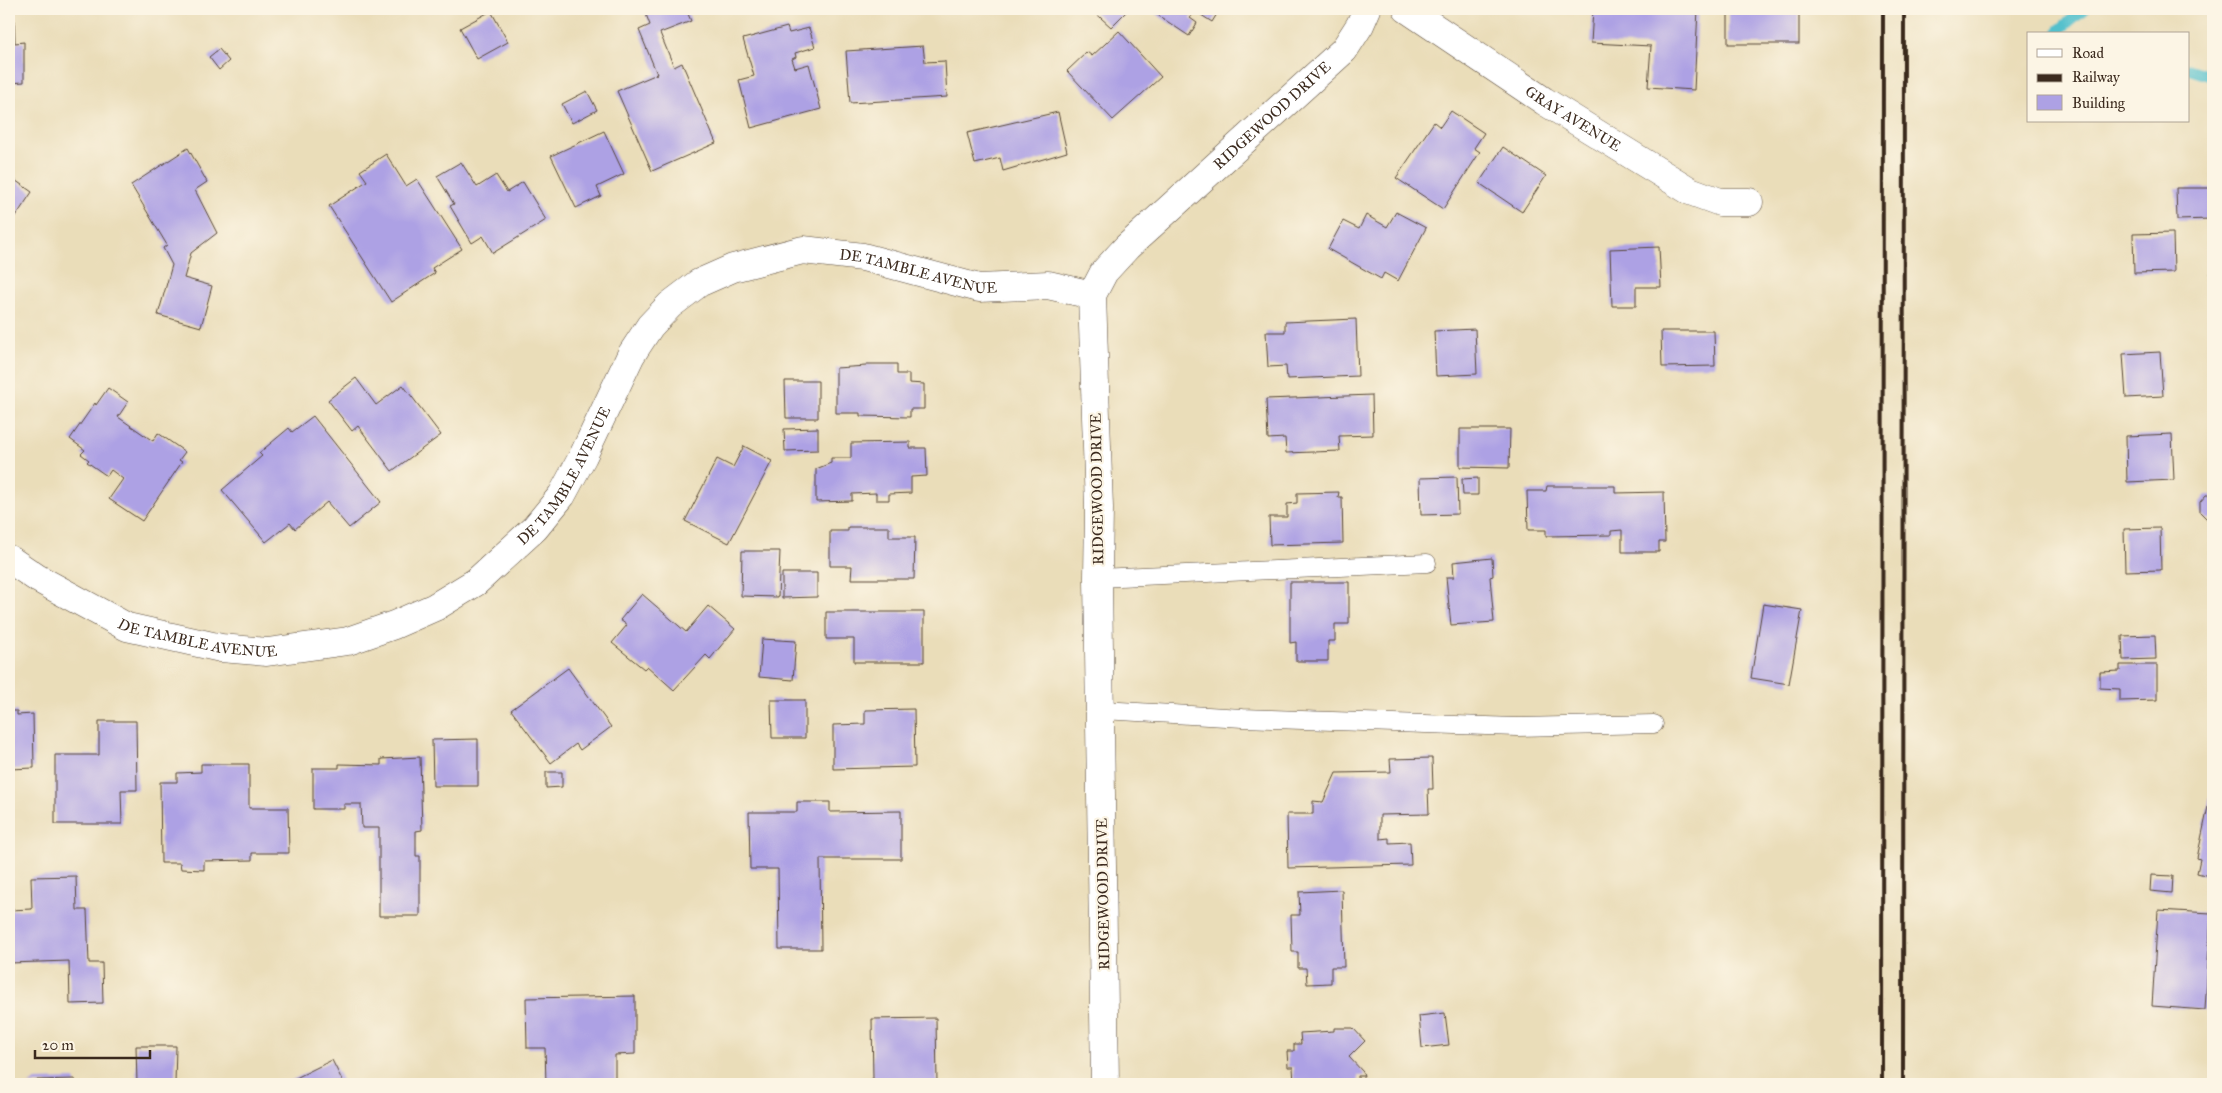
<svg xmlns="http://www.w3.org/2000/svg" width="2222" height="1093" viewBox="0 0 2222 1093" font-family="'IM FELL Great Primer',serif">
	<rect width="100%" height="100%" fill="#fcf5e5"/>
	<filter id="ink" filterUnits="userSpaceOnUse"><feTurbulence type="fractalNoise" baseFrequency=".02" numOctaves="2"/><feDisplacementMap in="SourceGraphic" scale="10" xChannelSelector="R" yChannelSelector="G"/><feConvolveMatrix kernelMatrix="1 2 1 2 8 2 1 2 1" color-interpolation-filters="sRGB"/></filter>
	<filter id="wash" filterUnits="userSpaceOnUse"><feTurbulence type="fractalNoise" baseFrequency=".0096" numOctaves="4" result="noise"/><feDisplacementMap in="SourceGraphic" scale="20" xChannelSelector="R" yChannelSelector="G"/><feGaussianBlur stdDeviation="1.12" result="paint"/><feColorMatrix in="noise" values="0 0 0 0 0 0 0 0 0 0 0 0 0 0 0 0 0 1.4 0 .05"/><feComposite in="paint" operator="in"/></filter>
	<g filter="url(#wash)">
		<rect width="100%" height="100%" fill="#eaddb9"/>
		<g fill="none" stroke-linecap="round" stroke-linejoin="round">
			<!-- stream -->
			<g stroke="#53c0cc" stroke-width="11">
				<polyline points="2059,34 2059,30 2084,9"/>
				<polyline points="2188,69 2213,77"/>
			</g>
		</g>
		<g id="blocks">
			<!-- building -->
			<g fill="#ada1e4">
				<polygon points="644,9 686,9 691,21 660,33 674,67 682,63 716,143 652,171 617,91 657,74 639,30 650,25"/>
				<polygon points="1091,9 1122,9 1126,12 1111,27"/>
				<polygon points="1151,9 1220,9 1212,22 1195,11 1190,18 1197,23 1189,36 1150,10"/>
				<polygon points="1593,9 1698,9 1694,90 1648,87 1651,46 1591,43"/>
				<rect x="1728" y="9" width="71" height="35"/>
				<polygon points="491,11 508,42 477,59 460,28"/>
				<polygon points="9,12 14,12 15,43 24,42 24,82 9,83"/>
				<polygon points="787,27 789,33 809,28 815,47 795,53 796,57 792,59 795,68 809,64 821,109 751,128 739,80 754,76 743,39"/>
				<polygon points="1119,31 1161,77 1113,120 1067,71 1087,52 1092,56"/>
				<polygon points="923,46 925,62 945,61 947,97 850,103 846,51"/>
				<polygon points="219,49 229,61 219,70 209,57"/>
				<polygon points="587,91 597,110 572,123 562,104"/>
				<polygon points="1451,111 1484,133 1474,148 1480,152 1443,209 1396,178 1434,122 1440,127"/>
				<polygon points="1058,112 1067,152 1003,171 1000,158 975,164 967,133"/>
				<polygon points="604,131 624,174 597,187 601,196 576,208 551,156"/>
				<polygon points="1503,147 1546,176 1522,212 1479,183"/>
				<polygon points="188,148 207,182 195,190 217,233 191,253 184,278 212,286 201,327 158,315 172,265 163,248 167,245 131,185"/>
				<polygon points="386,154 406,186 417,179 462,249 432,268 435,273 391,302 329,206 367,181 360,171"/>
				<polygon points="461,162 477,187 496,175 507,192 523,182 546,220 493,253 483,236 472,243 450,206 454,204 437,176"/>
				<polygon points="9,176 32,192 16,216 9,211"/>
				<polygon points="2176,188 2211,188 2211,219 2177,220"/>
				<polygon points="1396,212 1426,228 1398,281 1384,273 1381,279 1328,249 1343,221 1359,229 1366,215 1387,227"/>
				<polygon points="2173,233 2174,272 2134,273 2133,234"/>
				<polygon points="1659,247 1661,287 1636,287 1636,306 1612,306 1610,249"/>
				<rect x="2210" y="274" width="3" height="30"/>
				<polygon points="9,289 14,292 9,301"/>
				<polygon points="1356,319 1358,376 1287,379 1286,366 1268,367 1266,332 1285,332 1285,322"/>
				<polygon points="1475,329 1477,374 1436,376 1434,331"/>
				<polygon points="1661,331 1714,331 1715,366 1662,367"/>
				<polygon points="2160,352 2163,396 2126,398 2123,354"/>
				<polygon points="866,364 897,364 897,374 909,374 909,383 924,384 924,409 910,409 910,417 860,416 860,413 836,413 836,368 866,366"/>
				<polygon points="356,378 376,405 403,385 441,435 392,471 358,426 352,431 328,400"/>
				<polygon points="785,381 818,381 818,418 786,418"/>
				<polygon points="108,388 128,402 118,417 153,441 158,433 185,452 179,460 182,462 142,521 109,499 123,479 111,470 107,476 87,462 89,460 81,454 85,450 70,439 95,403 96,405"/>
				<polygon points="1372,395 1373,435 1339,436 1340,451 1286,453 1285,438 1268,439 1266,399"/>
				<polygon points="313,416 381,502 349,528 327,502 295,529 290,523 266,542 222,490 262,456 259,453 289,428 292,432"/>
				<polygon points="818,428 818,450 785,451 784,429"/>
				<polygon points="1460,429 1510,429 1509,468 1460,467"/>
				<polygon points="2172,434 2174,480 2127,482 2126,436"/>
				<polygon points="910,442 910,448 926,448 927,476 911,477 911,493 889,494 889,500 876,500 876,493 852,494 852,501 816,502 816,469 831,463 831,458 851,458 851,443"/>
				<polygon points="744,446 772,461 729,543 685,521 717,459 733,467"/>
				<polygon points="1457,477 1458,514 1421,515 1420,478"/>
				<polygon points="1478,478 1478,495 1463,495 1462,479"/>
				<polygon points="1547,486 1615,486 1615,493 1664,492 1665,542 1659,542 1659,552 1622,552 1622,530 1611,531 1611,535 1546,536 1546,530 1528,530 1527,491 1546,491"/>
				<polygon points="1339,492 1338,497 1342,497 1343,543 1270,545 1269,517 1287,517 1287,504 1297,503 1297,493"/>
				<polygon points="2206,495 2213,495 2213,519 2207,519 2200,512 2200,502"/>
				<polygon points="848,527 889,527 889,537 915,537 914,579 851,579 852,566 830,566 830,531 848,531"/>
				<polygon points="2160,528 2161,570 2125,571 2124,529"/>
				<polygon points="742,551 780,551 778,597 741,596"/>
				<polygon points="1492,558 1493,576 1490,577 1494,622 1451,625 1446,577 1454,577 1453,562"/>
				<polygon points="782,573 817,573 817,597 782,598"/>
				<polygon points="1290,582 1349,582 1349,624 1335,624 1335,641 1328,641 1328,661 1296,661 1296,642 1290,643"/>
				<polygon points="642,594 686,632 708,606 735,629 710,659 706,655 674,690 647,666 644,669 612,643 627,625 620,620"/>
				<polygon points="1763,604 1802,610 1789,684 1751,678"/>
				<polygon points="826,612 924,612 924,662 854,662 854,639 826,639"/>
				<polygon points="2155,635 2156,659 2123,660 2122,636"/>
				<polygon points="762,639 796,641 793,680 759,677"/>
				<polygon points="2120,665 2157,665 2157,700 2120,701 2120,689 2100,688 2100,672 2120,671"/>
				<polygon points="568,668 611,727 580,750 576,744 551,763 511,710"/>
				<polygon points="771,700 805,700 805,738 772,738"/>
				<polygon points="914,709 915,767 833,769 833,725 865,724 865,710"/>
				<polygon points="9,711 17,711 17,715 33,714 34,768 9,769"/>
				<polygon points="99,721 136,721 137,790 121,790 122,824 55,824 55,755 99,755"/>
				<polygon points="478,739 478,786 433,786 432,740"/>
				<polygon points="420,757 422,830 416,831 416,856 420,856 420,916 379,916 379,828 362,828 361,804 344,804 344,809 313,809 313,768 339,768 339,764 381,765 381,759"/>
				<polygon points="1432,758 1433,789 1428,789 1429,814 1380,815 1380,839 1389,838 1389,843 1410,842 1411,865 1288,868 1287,814 1313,814 1313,801 1323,802 1336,773 1391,772 1390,759"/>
				<polygon points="201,764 249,764 249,808 288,808 289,853 252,853 252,860 204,861 204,870 181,869 180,863 161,863 160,782 177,782 177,773 201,772"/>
				<polygon points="546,772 562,772 562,787 546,788"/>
				<polygon points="2212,788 2213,788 2213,877 2197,873 2200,859 2197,858"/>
				<polygon points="797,802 830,802 830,812 901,811 901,859 820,859 821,949 779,949 778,869 750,869 749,812 797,812"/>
				<polygon points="2151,875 2173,876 2172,893 2150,891"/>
				<polygon points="76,876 77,910 87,910 89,963 102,963 103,1003 70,1004 69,961 9,963 9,910 32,909 31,877"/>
				<polygon points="1342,890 1344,967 1331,967 1331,983 1307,984 1306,968 1298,968 1298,952 1292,952 1291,915 1300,915 1299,892"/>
				<polygon points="2158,910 2211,913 2205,1010 2152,1006"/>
				<polygon points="635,996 635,1054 615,1055 615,1084 546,1084 545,1048 527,1048 526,998"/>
				<polygon points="1445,1013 1449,1045 1422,1048 1419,1016"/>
				<polygon points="936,1018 937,1084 871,1084 871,1079 873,1079 872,1019"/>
				<polygon points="1334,1028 1353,1028 1365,1041 1349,1057 1363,1072 1364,1076 1358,1076 1358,1084 1294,1084 1293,1067 1288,1067 1287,1051 1294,1051 1294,1044 1301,1044 1300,1033 1334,1031"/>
				<polygon points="136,1046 176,1046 175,1084 137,1084"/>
				<polygon points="332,1060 344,1084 284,1084"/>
				<polygon points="75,1079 75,1084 29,1084 36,1080"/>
			</g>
		</g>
	</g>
	<g filter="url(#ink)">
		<use href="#blocks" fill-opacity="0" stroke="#554535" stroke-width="1"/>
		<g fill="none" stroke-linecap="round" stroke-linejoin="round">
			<defs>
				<g id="lane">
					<polyline points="1098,578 1427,563"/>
					<polyline points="1102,710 1243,718 1517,727 1654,724"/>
				</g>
				<g id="street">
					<path id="s1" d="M1407 9 1544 101 1690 191 1720 202H1749"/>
					<path id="s2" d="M9 559 37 578 127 627 221 648 267 652 348 641 394 625 435 607 476 582 535 528 562 495 583 456 631 355 650 326 670 305 699 283 733 268 803 250 863 257 979 288 1048 285 1092 295"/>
					<path id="s3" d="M1105 1084 1098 578 1099 508 1092 295 1104 272 1127 247 1344 50 1360 25 1367 9"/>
				</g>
			</defs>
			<!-- lane casing -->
			<use href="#lane" stroke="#554535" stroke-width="19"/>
			<!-- street casing -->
			<use href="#street" stroke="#554535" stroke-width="29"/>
			<!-- lane -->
			<use href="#lane" stroke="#fff" stroke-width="18"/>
			<!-- street -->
			<use href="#street" stroke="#fff" stroke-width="28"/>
			<!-- rail -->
			<g stroke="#3b2a1e" stroke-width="4">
				<polyline points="1882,1084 1883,9"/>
				<polyline points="1903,1084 1904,9"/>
			</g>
		</g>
	</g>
	<g text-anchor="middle" stroke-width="4.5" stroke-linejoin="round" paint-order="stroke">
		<!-- street labels -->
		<g font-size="15" fill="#3b2a1e" stroke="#fcf5e5">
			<text dy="5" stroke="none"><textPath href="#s3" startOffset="1045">RIDGEWOOD DRIVE</textPath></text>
			<text dy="5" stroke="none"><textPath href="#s1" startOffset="199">GRAY AVENUE</textPath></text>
			<text dy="5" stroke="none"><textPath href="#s2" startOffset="1108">DE TAMBLE AVENUE</textPath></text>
			<text dy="5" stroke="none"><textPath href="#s2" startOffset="642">DE TAMBLE AVENUE</textPath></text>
			<text transform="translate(1097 489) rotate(-91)" y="5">RIDGEWOOD DRIVE</text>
			<text dy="5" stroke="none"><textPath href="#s2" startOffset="208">DE TAMBLE AVENUE</textPath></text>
			<text transform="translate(1103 894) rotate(-91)" y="5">RIDGEWOOD DRIVE</text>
		</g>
	</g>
	<!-- margin -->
	<rect width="2222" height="1093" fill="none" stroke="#fcf5e5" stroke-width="30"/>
	<!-- legend -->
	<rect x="2027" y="32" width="162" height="90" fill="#fcf5e5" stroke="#afa495"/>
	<rect x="2037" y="49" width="25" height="8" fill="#ffffff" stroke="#afa495"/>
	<text x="2072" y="58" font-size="15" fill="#3b2a1e">Road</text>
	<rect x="2037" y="74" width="25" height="8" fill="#3b2a1e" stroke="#afa495"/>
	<text x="2072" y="82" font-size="15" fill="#3b2a1e">Railway</text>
	<rect x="2037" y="95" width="25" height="15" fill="#ada1e4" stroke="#afa495"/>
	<text x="2072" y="108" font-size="15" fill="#3b2a1e">Building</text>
	<!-- scale -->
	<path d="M35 1050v8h115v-8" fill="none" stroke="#3b2a1e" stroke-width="2.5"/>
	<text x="42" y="1050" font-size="15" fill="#3b2a1e" stroke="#fcf5e5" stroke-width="4" paint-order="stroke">20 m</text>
</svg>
